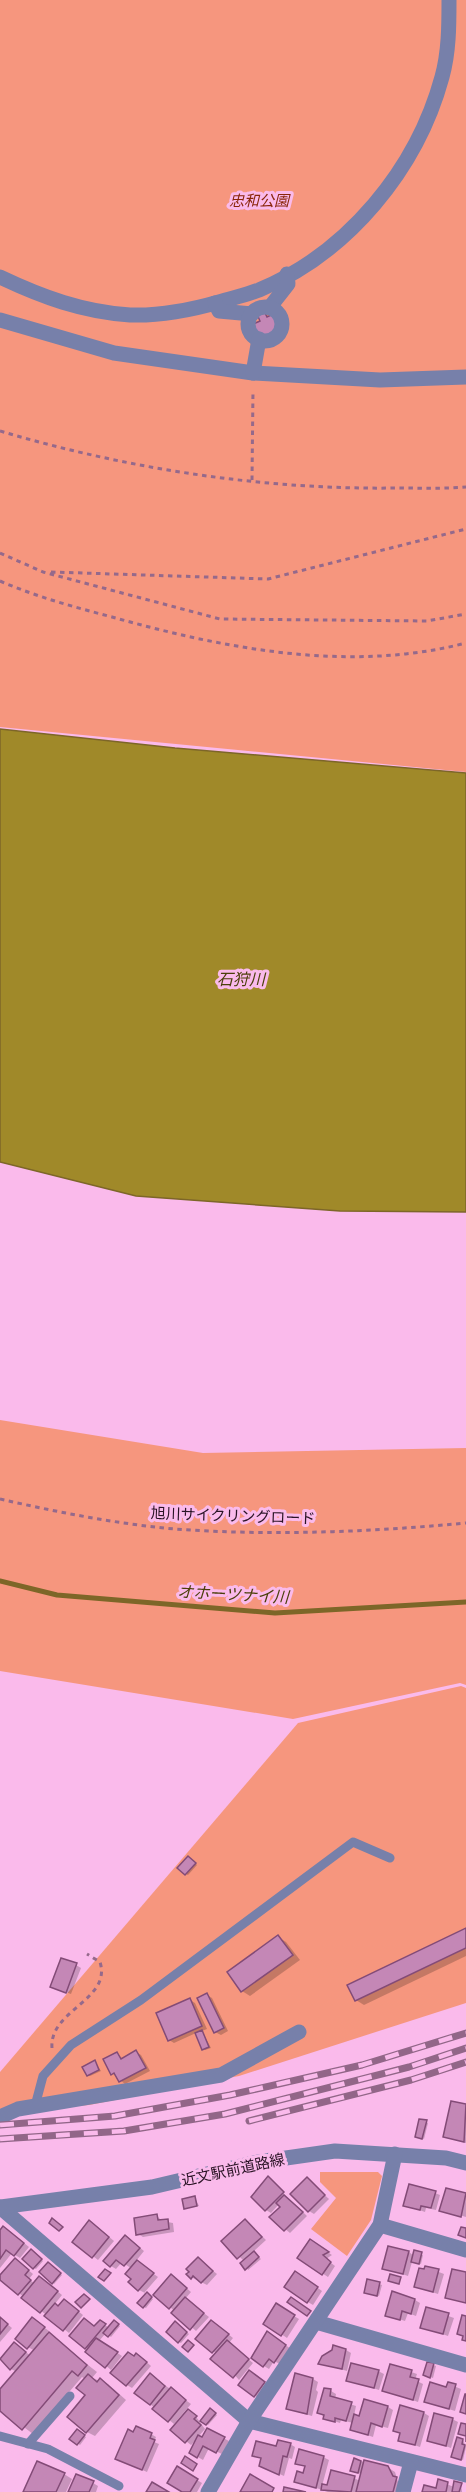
<svg xmlns="http://www.w3.org/2000/svg" width="466" height="2492" viewBox="0 0 466 2492" font-family="'Times New Roman','Noto Sans JP',serif">
	<rect width="100%" height="100%" fill="#fabaeb"/>
	<!-- green -->
	<g fill="#f6967e">
		<polygon points="0,0 466,0 466,772 0,727"/>
		<polygon points="0,1420 203,1453 466,1448 466,1685 460,1683 293,1719 0,1671"/>
		<polygon points="461,1686 466,1688 466,2003 239,2076 89,2105 0,2112 0,2072 298,1723"/>
		<polygon points="320,2172 378,2172 382,2176 371,2220 347,2256 311,2229 336,2198 320,2182"/>
	</g>
	<!-- water -->
	<polygon fill="#a08929" stroke="#7d6628" stroke-width="1.5" points="0,729 175,748 466,773 466,1212 340,1211 136,1196 0,1162"/>
	<!-- shadow -->
	<g fill="#0003">
		<polygon points="264,313 270,317 275,315 281,318 285,326 279,337 273,340 263,337"/>
		<polygon points="191,1859 197,1865 188,1875 186,1874"/>
		<polygon points="466,1930 466,1956 364,2005 356,2000 349,1986"/>
		<polygon points="278,1937 286,1942 300,1960 250,1996 242,1991"/>
		<polygon points="76,1965 81,1968 71,1994 57,1989"/>
		<polygon points="207,1995 212,1998 228,2031 221,2035 215,2032"/>
		<polygon points="190,2000 195,2003 207,2029 202,2031 211,2048 205,2050 196,2033 174,2043 169,2040"/>
		<polygon points="136,2052 141,2055 150,2071 125,2084 113,2074 117,2054 123,2059"/>
		<polygon points="95,2062 101,2071 90,2076 88,2075"/>
		<polygon points="452,2103 466,2106 466,2143 445,2136"/>
		<polygon points="426,2122 428,2123 424,2139 419,2137"/>
		<polygon points="268,2178 307,2216 290,2233 271,2217 282,2207 279,2204 271,2213 266,2210"/>
		<polygon points="307,2179 329,2199 314,2214 309,2211"/>
		<polygon points="447,2190 466,2195 466,2217 445,2211"/>
		<polygon points="435,2193 440,2195 436,2210 426,2208 425,2212 405,2205"/>
		<polygon points="195,2198 199,2206 185,2208"/>
		<polygon points="156,2215 162,2221 173,2223 174,2232 143,2237 138,2234"/>
		<polygon points="246,2221 266,2240 253,2252 261,2259 248,2270 244,2261 223,2241"/>
		<polygon points="95,2225 114,2241 98,2260 74,2241"/>
		<polygon points="9,2231 29,2247 20,2258 12,2253 0,2268 0,2233"/>
		<polygon points="125,2236 144,2251 136,2261 158,2277 144,2293 149,2296 153,2299 146,2308 144,2307 147,2294 139,2290 130,2282 133,2278 132,2269 122,2262 116,2269 111,2266"/>
		<polygon points="311,2241 332,2255 326,2259 335,2266 328,2277 299,2258"/>
		<polygon points="34,2252 43,2261 36,2269 34,2268"/>
		<polygon points="409,2252 414,2256 423,2255 421,2264 412,2262 408,2276 384,2268"/>
		<polygon points="198,2259 217,2274 207,2285 191,2277 191,2272"/>
		<polygon points="20,2263 33,2274 29,2279 35,2284 45,2281 62,2295 54,2305 59,2307 69,2304 83,2315 69,2333 0,2278"/>
		<polygon points="50,2265 62,2275 54,2284 52,2282"/>
		<polygon points="426,2267 444,2274 438,2294 416,2287"/>
		<polygon points="301,2276 322,2291 313,2305 308,2302"/>
		<polygon points="176,2279 191,2292 185,2299 209,2317 196,2331 170,2307"/>
		<polygon points="368,2281 382,2285 379,2296 368,2294"/>
		<polygon points="415,2300 420,2303 416,2316 408,2313 405,2321 386,2315"/>
		<polygon points="277,2306 299,2319 287,2338 265,2323"/>
		<polygon points="428,2309 454,2318 448,2336 422,2327"/>
		<polygon points="0,2318 12,2328 0,2342"/>
		<polygon points="212,2321 233,2338 229,2343 253,2363 239,2380 217,2354 198,2339"/>
		<polygon points="37,2322 49,2331 47,2333 97,2372 92,2378 108,2384 126,2400 95,2436 87,2432 87,2395 85,2379 82,2377 33,2434 0,2409 0,2391 17,2372 11,2369 15,2344 31,2356 35,2351 28,2347"/>
		<polygon points="117,2323 120,2326 111,2337 106,2333 99,2341 122,2356 111,2370 86,2348 95,2328 105,2325 109,2328"/>
		<polygon points="178,2325 189,2334 181,2343 179,2342"/>
		<polygon points="273,2336 291,2349 280,2364 274,2361 269,2369 264,2366"/>
		<polygon points="346,2350 351,2353 347,2371 320,2363"/>
		<polygon points="135,2357 142,2358 151,2366 132,2388 127,2385"/>
		<polygon points="428,2363 436,2366 433,2378 427,2376"/>
		<polygon points="391,2365 417,2374 415,2380 423,2384 418,2402 383,2390"/>
		<polygon points="378,2371 384,2374 379,2390 348,2380"/>
		<polygon points="255,2375 270,2386 260,2398 255,2396"/>
		<polygon points="155,2378 191,2404 174,2424 150,2404"/>
		<polygon points="313,2379 318,2382 316,2390 318,2392 312,2416 287,2409"/>
		<polygon points="449,2384 461,2389 455,2411 426,2402 447,2389"/>
		<polygon points="331,2391 336,2394 335,2399 356,2406 354,2416 360,2418 388,2407 393,2410 388,2428 376,2425 373,2437 352,2430 353,2423 341,2420 340,2423 325,2418 319,2412"/>
		<polygon points="211,2410 217,2415 208,2425 202,2420"/>
		<polygon points="424,2413 429,2416 420,2447 400,2440 400,2433 395,2430"/>
		<polygon points="194,2414 205,2429 198,2437 203,2439 208,2430 229,2441 222,2454 209,2448 203,2460 191,2453 197,2439 191,2445 172,2430"/>
		<polygon points="452,2419 458,2422 451,2448 429,2440"/>
		<polygon points="77,2431 86,2437 80,2445 72,2439"/>
		<polygon points="134,2434 151,2434 156,2437 154,2442 159,2444 147,2472 122,2461"/>
		<polygon points="463,2440 466,2447 463,2460 455,2458"/>
		<polygon points="290,2444 295,2447 292,2459 289,2458 284,2476 266,2468 262,2459 254,2455"/>
		<polygon points="323,2457 329,2460 322,2486 328,2487 354,2478 360,2481 362,2474 354,2472 355,2460 387,2467 395,2472 401,2492 328,2492 296,2481 304,2475 306,2467 297,2463"/>
		<polygon points="177,2468 202,2483 197,2492 184,2492"/>
		<polygon points="64,2474 72,2479 66,2492 25,2492"/>
		<polygon points="439,2481 454,2487 461,2484 462,2492 424,2492 437,2489"/>
		<polygon points="93,2483 98,2486 96,2492 70,2492"/>
	</g>
	<g fill="none" stroke-linecap="round" stroke-linejoin="round">
		<!-- stream -->
		<polyline stroke="#7d6628" stroke-width="5" points="0,1581 57,1595 275,1613 466,1602"/>
	</g>
	<!-- building -->
	<g fill="#c487b6" stroke="#834b77" stroke-width="1.5">
		<polygon points="264,311 267,317 275,313 281,323 274,334 266,338 256,334 251,325 260,321 257,314"/>
		<polygon points="188,1856 196,1863 185,1875 177,1868"/>
		<polygon points="466,1928 466,1948 355,2001 347,1985"/>
		<polygon points="278,1935 293,1955 241,1992 227,1972"/>
		<polygon points="61,1958 77,1963 66,1993 50,1987"/>
		<polygon points="207,1993 224,2028 214,2033 197,1998"/>
		<polygon points="190,1998 202,2026 168,2041 156,2013"/>
		<polygon points="202,2030 209,2047 202,2050 195,2033"/>
		<polygon points="136,2050 146,2068 119,2082 114,2073 111,2075 103,2059 117,2052 121,2059"/>
		<polygon points="95,2060 99,2070 87,2076 82,2067"/>
		<polygon points="451,2101 466,2104 464,2142 443,2137"/>
		<polygon points="419,2119 427,2120 422,2139 415,2137"/>
		<polygon points="268,2176 284,2192 265,2211 251,2197"/>
		<polygon points="307,2177 325,2195 308,2212 290,2194"/>
		<polygon points="409,2184 436,2191 431,2208 421,2206 420,2210 403,2206"/>
		<polygon points="446,2188 466,2193 461,2217 439,2211"/>
		<polygon points="284,2195 303,2212 284,2231 269,2217 280,2207 276,2203"/>
		<polygon points="195,2196 197,2206 184,2209 182,2199"/>
		<polygon points="157,2214 158,2220 168,2219 169,2229 136,2235 134,2218"/>
		<polygon points="52,2218 63,2227 59,2231 49,2223"/>
		<polygon points="245,2219 262,2237 237,2259 221,2241"/>
		<polygon points="89,2220 109,2237 92,2258 72,2242"/>
		<polygon points="3,2226 24,2243 14,2256 6,2250 0,2259 0,2230"/>
		<polygon points="461,2227 466,2228 466,2238 458,2235"/>
		<polygon points="125,2235 140,2248 124,2266 116,2260 110,2267 103,2261"/>
		<polygon points="310,2239 329,2252 323,2255 331,2262 322,2275 297,2258"/>
		<polygon points="388,2246 409,2251 403,2274 382,2269"/>
		<polygon points="31,2249 42,2259 33,2269 22,2259"/>
		<polygon points="414,2250 422,2252 419,2264 411,2262"/>
		<polygon points="254,2251 259,2257 245,2270 240,2263"/>
		<polygon points="198,2257 213,2271 201,2283 193,2276 191,2279 186,2274 189,2272 186,2269"/>
		<polygon points="15,2258 29,2270 25,2275 31,2280 18,2295 0,2280 0,2275"/>
		<polygon points="137,2260 154,2273 138,2291 128,2282 131,2279 125,2274"/>
		<polygon points="48,2262 61,2273 52,2284 39,2272"/>
		<polygon points="425,2266 439,2269 433,2292 414,2287 419,2268 424,2269"/>
		<polygon points="105,2269 111,2273 104,2281 98,2277"/>
		<polygon points="452,2269 466,2272 466,2303 445,2298"/>
		<polygon points="295,2271 318,2287 307,2303 284,2287"/>
		<polygon points="171,2274 187,2288 169,2309 153,2295"/>
		<polygon points="390,2274 401,2277 399,2284 388,2281"/>
		<polygon points="39,2276 58,2291 40,2313 21,2298"/>
		<polygon points="367,2279 380,2282 377,2296 364,2293"/>
		<polygon points="392,2291 415,2299 411,2314 402,2311 400,2320 385,2316"/>
		<polygon points="147,2292 152,2297 143,2308 137,2303"/>
		<polygon points="84,2294 90,2299 81,2308 75,2302"/>
		<polygon points="185,2297 204,2313 190,2330 171,2313"/>
		<polygon points="291,2297 311,2311 307,2316 287,2302"/>
		<polygon points="64,2299 79,2311 63,2331 44,2316 55,2303 58,2306"/>
		<polygon points="276,2303 295,2315 281,2336 263,2324"/>
		<polygon points="426,2307 449,2313 443,2334 420,2328"/>
		<polygon points="462,2315 466,2316 466,2341 462,2340 463,2336 457,2334"/>
		<polygon points="0,2317 8,2324 0,2334"/>
		<polygon points="32,2317 45,2327 27,2349 15,2339"/>
		<polygon points="84,2318 94,2326 100,2320 106,2324 85,2349 69,2336"/>
		<polygon points="114,2320 119,2324 108,2337 103,2333"/>
		<polygon points="211,2320 229,2334 212,2353 195,2339"/>
		<polygon points="175,2321 187,2332 178,2343 166,2332"/>
		<polygon points="267,2331 286,2345 274,2363 269,2359 263,2367 251,2358"/>
		<polygon points="49,2332 87,2365 78,2376 72,2371 22,2430 0,2411 0,2389"/>
		<polygon points="96,2338 118,2352 105,2368 85,2352"/>
		<polygon points="188,2340 194,2345 188,2352 182,2347"/>
		<polygon points="227,2340 249,2359 233,2378 210,2359"/>
		<polygon points="14,2342 26,2352 10,2370 0,2359"/>
		<polygon points="333,2345 346,2349 342,2369 318,2364 322,2356 332,2350"/>
		<polygon points="128,2352 134,2356 136,2353 147,2362 126,2386 110,2373"/>
		<polygon points="427,2362 434,2363 430,2378 423,2375"/>
		<polygon points="351,2363 379,2370 374,2388 346,2381"/>
		<polygon points="390,2364 412,2370 410,2377 419,2379 413,2400 382,2391"/>
		<polygon points="249,2370 265,2382 254,2397 238,2385"/>
		<polygon points="150,2373 165,2386 150,2405 134,2393"/>
		<polygon points="295,2373 313,2378 307,2414 286,2409"/>
		<polygon points="88,2374 97,2382 100,2378 119,2395 86,2433 67,2417 85,2395 76,2388"/>
		<polygon points="430,2382 446,2387 448,2382 456,2384 449,2409 424,2402"/>
		<polygon points="171,2387 186,2400 168,2422 152,2409"/>
		<polygon points="324,2388 331,2389 330,2396 352,2402 346,2421 335,2418 335,2422 323,2419 324,2415 317,2413"/>
		<polygon points="465,2394 466,2394 466,2414 460,2412"/>
		<polygon points="364,2399 388,2406 382,2427 371,2423 368,2435 350,2430 354,2414 359,2416"/>
		<polygon points="400,2405 424,2412 415,2445 398,2441 400,2433 393,2431"/>
		<polygon points="210,2408 216,2413 206,2425 200,2421"/>
		<polygon points="188,2409 197,2416 194,2419 201,2425 185,2443 170,2430"/>
		<polygon points="434,2413 453,2418 446,2446 427,2441"/>
		<polygon points="461,2423 466,2424 466,2442 466,2436 458,2434"/>
		<polygon points="136,2426 152,2433 150,2438 155,2440 142,2470 115,2459 128,2429 133,2432"/>
		<polygon points="207,2428 225,2437 216,2453 203,2446 197,2458 189,2453 198,2435 202,2437"/>
		<polygon points="77,2429 85,2435 77,2445 69,2439"/>
		<polygon points="457,2437 463,2439 462,2444 465,2445 461,2460 451,2457"/>
		<polygon points="278,2440 291,2443 287,2457 283,2456 279,2475 259,2466 261,2458 252,2456 256,2441 276,2446"/>
		<polygon points="299,2449 324,2456 316,2488 294,2482 297,2471 303,2473 305,2466 295,2464"/>
		<polygon points="185,2456 197,2464 193,2471 181,2463"/>
		<polygon points="354,2458 361,2461 358,2473 350,2471"/>
		<polygon points="364,2460 388,2466 393,2476 397,2477 393,2492 356,2492"/>
		<polygon points="37,2461 65,2473 56,2492 23,2492"/>
		<polygon points="177,2466 198,2479 190,2492 182,2492 167,2483"/>
		<polygon points="331,2470 355,2476 351,2492 321,2490 322,2484 327,2485"/>
		<polygon points="76,2474 94,2481 89,2492 68,2492"/>
		<polygon points="250,2474 274,2488 272,2492 240,2492"/>
		<polygon points="438,2479 448,2482 446,2492 422,2492 424,2485 436,2488"/>
		<polygon points="454,2481 462,2483 459,2492 452,2492"/>
		<polygon points="152,2482 169,2492 146,2492"/>
		<polygon points="284,2487 306,2492 283,2492"/>
	</g>
	<g fill="none" stroke-linecap="round" stroke-linejoin="round">
		<!-- path -->
		<g stroke="#95698b" stroke-width="3" stroke-dasharray="4.5 4.5" stroke-linecap="butt">
			<path d="M0 431C128 469 264 490 397 488 420 488 443 489 466 487"/>
			<polyline points="252,480 253,390"/>
			<polyline points="0,553 43,572 220,619 427,621 466,614"/>
			<polyline points="51,572 268,579 466,529"/>
			<path d="M0 581C37 597 74 607 112 617 226 649 350 673 466 643"/>
			<path d="M0 1499C57 1512 117 1524 175 1529 271 1536 370 1532 466 1523"/>
			<path d="M52 2048C49 2010 112 2000 100 1962L87 1954"/>
		</g>
		<!-- lane -->
		<g stroke="#7780aa" stroke-width="9">
			<polyline points="35,2106 43,2076 71,2045 141,2000 353,1842 390,1858"/>
			<polyline points="0,2436 48,2449 119,2486"/>
			<polyline points="28,2444 70,2396"/>
		</g>
		<!-- street -->
		<g stroke="#7780aa" stroke-width="15">
			<path d="M0 277C42 297 83 312 130 315 159 316 191 310 219 302 232 298 246 295 259 290 348 253 417 169 442 77 449 52 449 25 449 0"/>
			<polyline points="215,303 219,311 252,314"/>
			<polyline points="270,307 288,284 287,274"/>
			<circle cx="265" cy="324" r="17"/>
			<polyline points="0,320 114,353 253,373 380,380 466,377"/>
			<polyline points="253,373 259,339"/>
			<polyline points="0,2117 18,2109 221,2075 299,2032"/>
			<polyline points="0,2207 249,2421 466,2475"/>
			<polyline points="0,2207 152,2187 258,2162 335,2151 446,2158 466,2163"/>
			<polyline points="380,2225 466,2250"/>
			<polyline points="316,2322 466,2365"/>
			<polyline points="208,2492 249,2421 380,2225 395,2154"/>
			<polyline points="403,2492 411,2462"/>
		</g>
		<defs>
			<g id="rail">
				<polyline points="249,2121 411,2080 466,2062"/>
				<polyline points="0,2125 115,2116 230,2095 362,2065 466,2033"/>
				<polyline points="0,2139 124,2131 225,2114 409,2067 466,2048"/>
			</g>
		</defs>
		<!-- rail casing -->
		<use href="#rail" stroke="#926688" stroke-width="7"/>
		<!-- rail -->
		<use href="#rail" stroke="#fabaeb" stroke-width="4.5" stroke-dasharray="14" stroke-linecap="butt"/>
	</g>
	<g text-anchor="middle" stroke-width="6" stroke-linejoin="round" paint-order="stroke">
		<!-- park labels -->
		<g font-size="15" font-style="italic" fill="#89260a" stroke="#fabaeb">
			<text x="259" y="206">忠和公園</text>
		</g>
		<!-- street labels -->
		<g font-size="15" fill="#2a1325" stroke="#fabaeb">
			<text transform="translate(233 1516) rotate(2)" y="5">旭川サイクリングロード</text>
			<text transform="translate(233 2170) rotate(-12)" y="5">近文駅前道路線</text>
		</g>
		<!-- water labels -->
		<g font-size="16" font-style="italic" fill="#4b3f0a" stroke="#fabaeb">
			<text x="241" y="985">石狩川</text>
			<text transform="translate(233 1594) rotate(3)" y="6">オホーツナイ川</text>
		</g>
	</g>
</svg>
